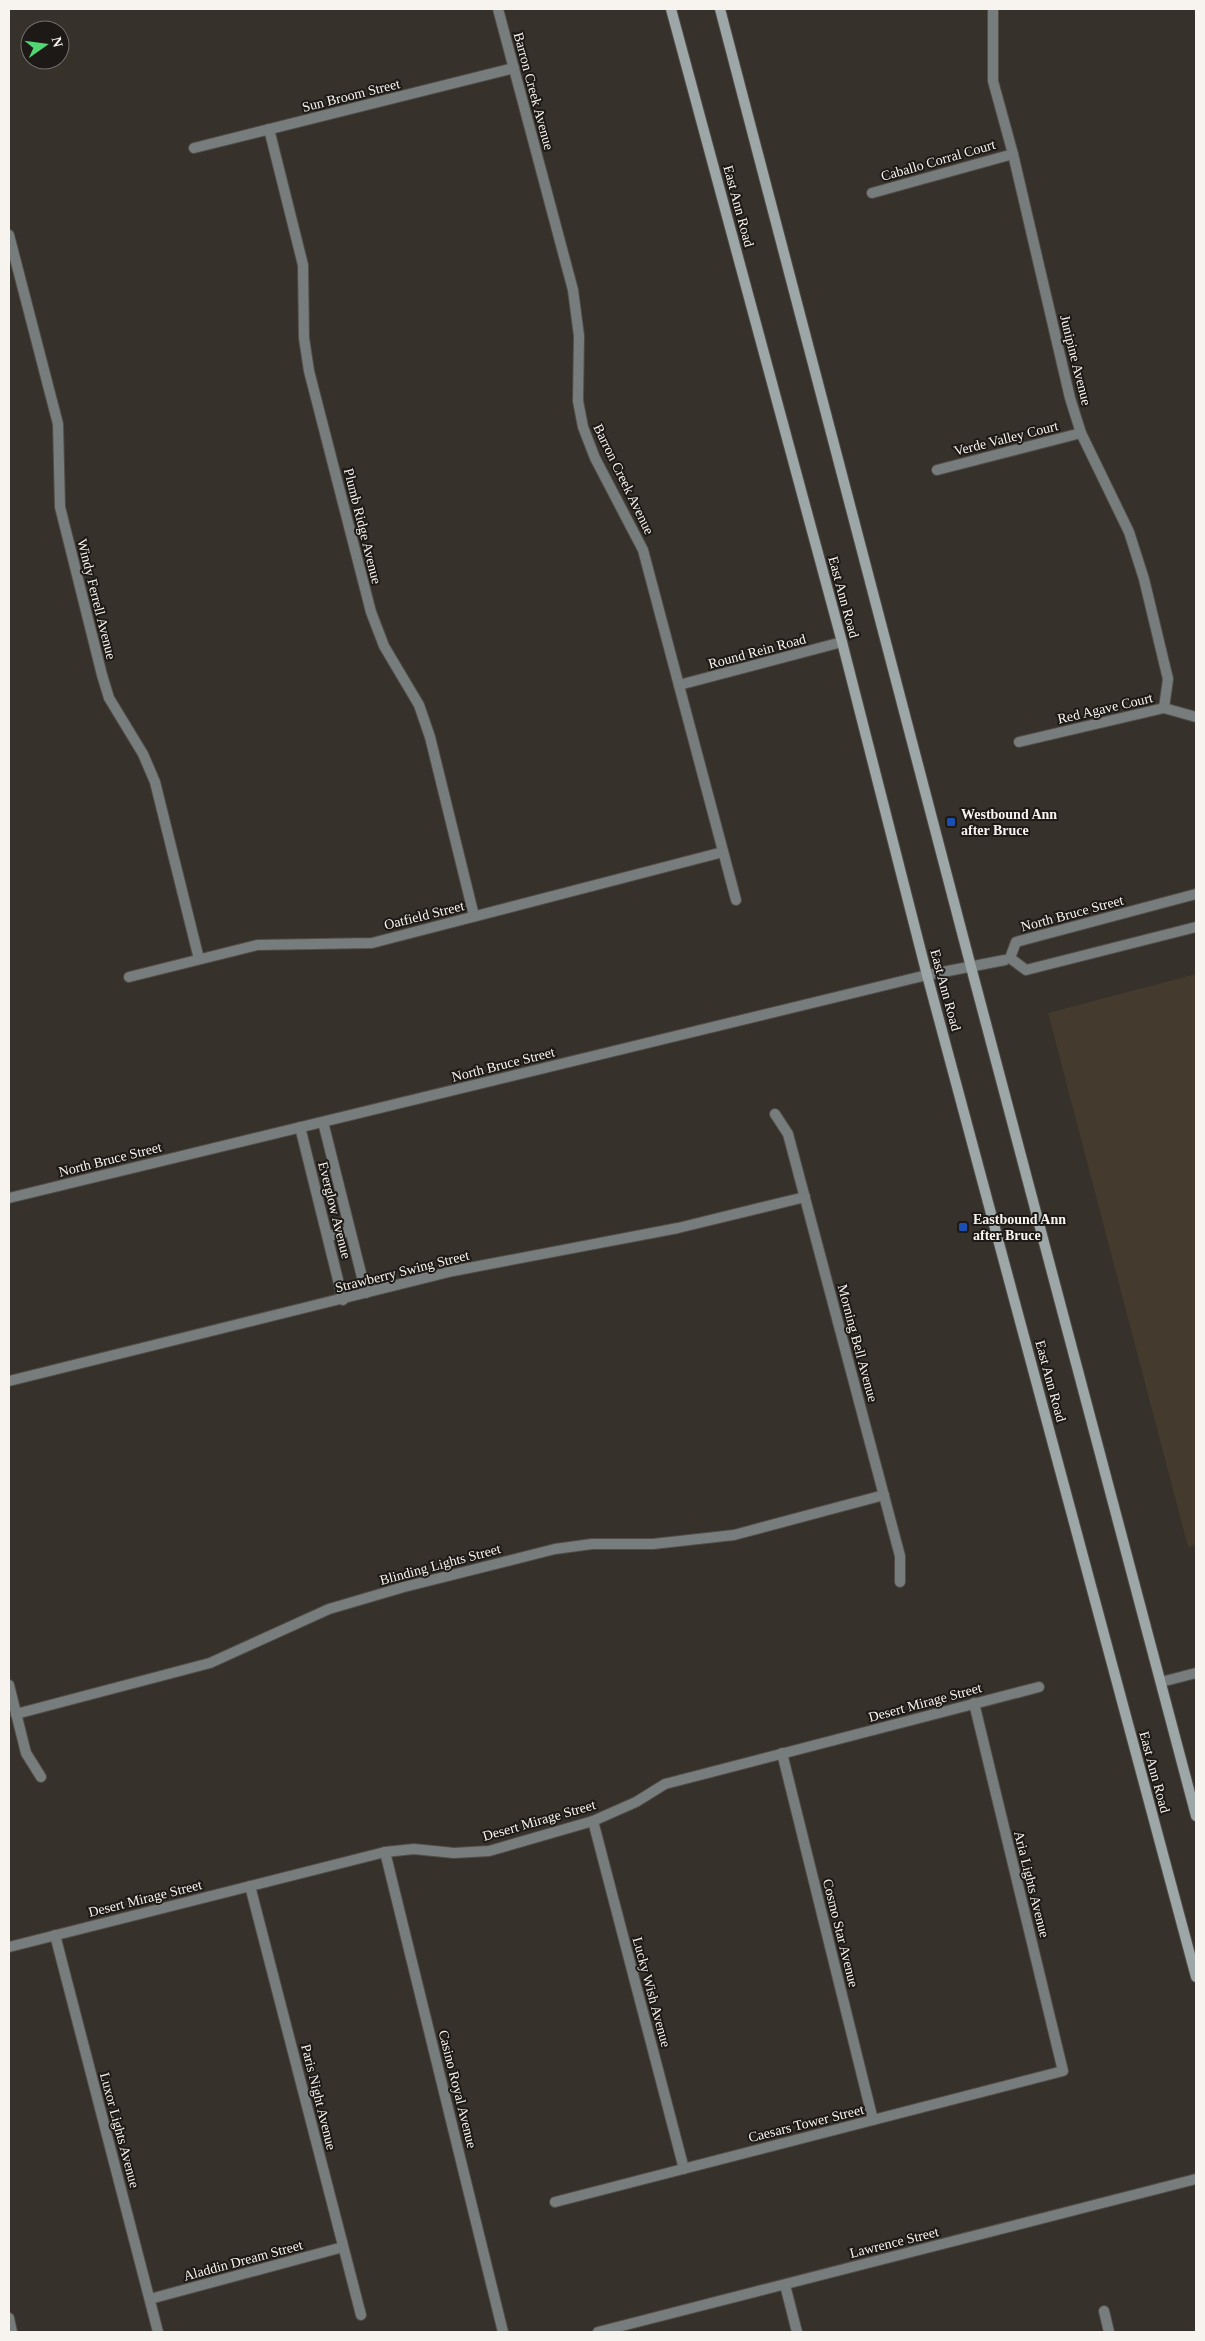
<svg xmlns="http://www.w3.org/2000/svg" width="1205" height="2341" viewBox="0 0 1205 2341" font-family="Georgia,serif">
	<rect width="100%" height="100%" fill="#36312a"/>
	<!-- built -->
	<polygon fill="#443a2e" points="1196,974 1196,1545 1188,1547 1048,1013"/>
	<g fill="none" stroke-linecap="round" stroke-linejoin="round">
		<defs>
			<polyline id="service" points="328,1236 350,1231"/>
			<g id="minor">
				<polyline points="498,9 573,290 579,336 578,401 583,427 595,458 643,550 736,900"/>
				<polyline points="993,9 993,81 1013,154 1070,398 1081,433 1129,532 1144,579 1168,679 1164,708"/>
				<polyline points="269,129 303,265 304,338 309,371 371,612 384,646 419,705 430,737 474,916"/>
				<polyline points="194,148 514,68"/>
				<polyline points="872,193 1013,154"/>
				<polyline points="9,235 58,424 60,507 102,675 109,698 143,754 155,782 199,959"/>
				<polyline points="937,470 1081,433"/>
				<polyline points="679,685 842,642"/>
				<polyline points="1019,742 1164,708 1196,717"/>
				<polyline points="129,977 257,945 372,943 723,852"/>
				<polyline points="775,1114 788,1134 900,1556 900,1582"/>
				<polyline points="323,1122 366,1293"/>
				<polyline points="300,1127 343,1300"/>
				<polyline points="9,1381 453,1271 678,1228 805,1197"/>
				<polyline points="1161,1682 1196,1673"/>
				<polyline points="9,1685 26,1753 41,1777"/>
				<polyline points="16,1714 210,1663 329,1609 404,1587 555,1549 592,1544 653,1544 734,1535 884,1495"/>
				<polyline points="782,1753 873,2120"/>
				<polyline points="593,1821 684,2169"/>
				<polyline points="385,1852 503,2332"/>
				<polyline points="250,1886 361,2315"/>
				<polyline points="55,1935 158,2332"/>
				<polyline points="9,1947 385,1852 414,1849 454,1853 489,1851 593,1821 636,1802 665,1784 1039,1687"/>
				<polyline points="555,2202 1063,2071 974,1703"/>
				<polyline points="785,2285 797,2332"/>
				<polyline points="150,2299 343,2247"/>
				<polyline points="1104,2311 1109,2332"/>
			</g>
			<g id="tertiary">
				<polyline points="1196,894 1016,942 1010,958 1026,970 1196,927"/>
				<polyline points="9,1198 927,975 1005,960"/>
				<polyline points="9,2318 12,2332"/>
				<polyline points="598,2332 1196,2179"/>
			</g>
			<g id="secondary">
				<polyline points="671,9 842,642 927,975 1196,1977"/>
				<polyline points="720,9 971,967 1196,1816"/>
			</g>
		</defs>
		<!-- service casing -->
		<use href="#service" stroke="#514c46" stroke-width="12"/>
		<!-- minor casing -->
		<use href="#minor" stroke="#514c46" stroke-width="12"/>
		<!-- tertiary casing -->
		<use href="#tertiary" stroke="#514c46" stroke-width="12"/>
		<!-- secondary casing -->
		<use href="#secondary" stroke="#514c46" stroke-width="12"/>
		<!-- service -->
		<use href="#service" stroke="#777c7d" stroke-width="10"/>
		<!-- minor -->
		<use href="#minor" stroke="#777c7d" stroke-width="10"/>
		<!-- tertiary -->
		<use href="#tertiary" stroke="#777c7d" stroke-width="10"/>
		<!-- secondary -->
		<use href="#secondary" stroke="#9ea7a7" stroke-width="10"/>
	</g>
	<!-- markers -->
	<g fill="#1a4fb4" stroke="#1c1916" stroke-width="2">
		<rect x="946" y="817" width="10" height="10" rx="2.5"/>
		<rect x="958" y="1222" width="10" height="10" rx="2.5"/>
	</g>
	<g text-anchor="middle" stroke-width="4" stroke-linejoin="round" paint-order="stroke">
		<!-- street labels -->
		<g font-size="14" fill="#f7f3ef" stroke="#1c1916">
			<text transform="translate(534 91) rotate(75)" y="5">Barron Creek Avenue</text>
			<text transform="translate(351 95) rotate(-14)" y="5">Sun Broom Street</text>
			<text transform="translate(938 160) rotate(-16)" y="5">Caballo Corral Court</text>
			<text transform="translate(739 206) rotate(75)" y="5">East Ann Road</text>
			<text transform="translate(1076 360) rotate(76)" y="5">Junipine Avenue</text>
			<text transform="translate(1006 438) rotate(-14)" y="5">Verde Valley Court</text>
			<text transform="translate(624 479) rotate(64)" y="5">Barron Creek Avenue</text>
			<text transform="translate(363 526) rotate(76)" y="5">Plumb Ridge Avenue</text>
			<text transform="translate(844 597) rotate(75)" y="5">East Ann Road</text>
			<text transform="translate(97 599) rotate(76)" y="5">Windy Ferrell Avenue</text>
			<text transform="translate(757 651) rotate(-15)" y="5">Round Rein Road</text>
			<text transform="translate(1105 708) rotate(-13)" y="5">Red Agave Court</text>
			<text transform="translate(1072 913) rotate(-15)" y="5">North Bruce Street</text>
			<text transform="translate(424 915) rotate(-14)" y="5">Oatfield Street</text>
			<text transform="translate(946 990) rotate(75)" y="5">East Ann Road</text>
			<text transform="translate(503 1064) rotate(-14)" y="5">North Bruce Street</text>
			<text transform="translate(110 1159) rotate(-14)" y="5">North Bruce Street</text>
			<text transform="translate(335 1210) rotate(76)" y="5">Everglow Avenue</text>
			<text transform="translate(402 1271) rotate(-14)" y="5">Strawberry Swing Street</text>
			<text transform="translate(858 1343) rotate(75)" y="5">Morning Bell Avenue</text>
			<text transform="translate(1051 1381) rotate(75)" y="5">East Ann Road</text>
			<text transform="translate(440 1564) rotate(-15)" y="5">Blinding Lights Street</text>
			<text transform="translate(925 1702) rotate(-15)" y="5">Desert Mirage Street</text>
			<text transform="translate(1155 1772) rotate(75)" y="5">East Ann Road</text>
			<text transform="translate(539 1820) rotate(-16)" y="5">Desert Mirage Street</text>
			<text transform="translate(1032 1884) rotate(76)" y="5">Aria Lights Avenue</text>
			<text transform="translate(145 1898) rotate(-14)" y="5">Desert Mirage Street</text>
			<text transform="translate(841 1933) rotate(76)" y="5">Cosmo Star Avenue</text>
			<text transform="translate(652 1992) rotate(75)" y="5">Lucky Wish Avenue</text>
			<text transform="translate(458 2089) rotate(76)" y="5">Casino Royal Avenue</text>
			<text transform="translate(319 2097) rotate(76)" y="5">Paris Night Avenue</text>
			<text transform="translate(806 2123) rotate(-14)" y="5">Caesars Tower Street</text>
			<text transform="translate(120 2130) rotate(75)" y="5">Luxor Lights Avenue</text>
			<text transform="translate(894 2242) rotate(-14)" y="5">Lawrence Street</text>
			<text transform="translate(243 2260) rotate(-15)" y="5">Aladdin Dream Street</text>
		</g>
		<!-- poi labels -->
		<g font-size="14" font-weight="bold" fill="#f7f3ef" stroke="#1c1916" text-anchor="start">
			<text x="961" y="819">Westbound Ann<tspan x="961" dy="16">after Bruce</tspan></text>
			<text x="973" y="1224">Eastbound Ann<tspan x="973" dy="16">after Bruce</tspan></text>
		</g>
	</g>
	<!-- border -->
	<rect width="1205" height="2341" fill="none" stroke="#f7f3ef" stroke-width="20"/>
	<!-- north arrow -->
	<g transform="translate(45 45) rotate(76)"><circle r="24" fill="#1c1916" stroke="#74706d"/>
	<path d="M0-4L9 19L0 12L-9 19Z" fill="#52d673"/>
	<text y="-8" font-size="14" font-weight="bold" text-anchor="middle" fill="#f7f3ef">N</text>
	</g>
</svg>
